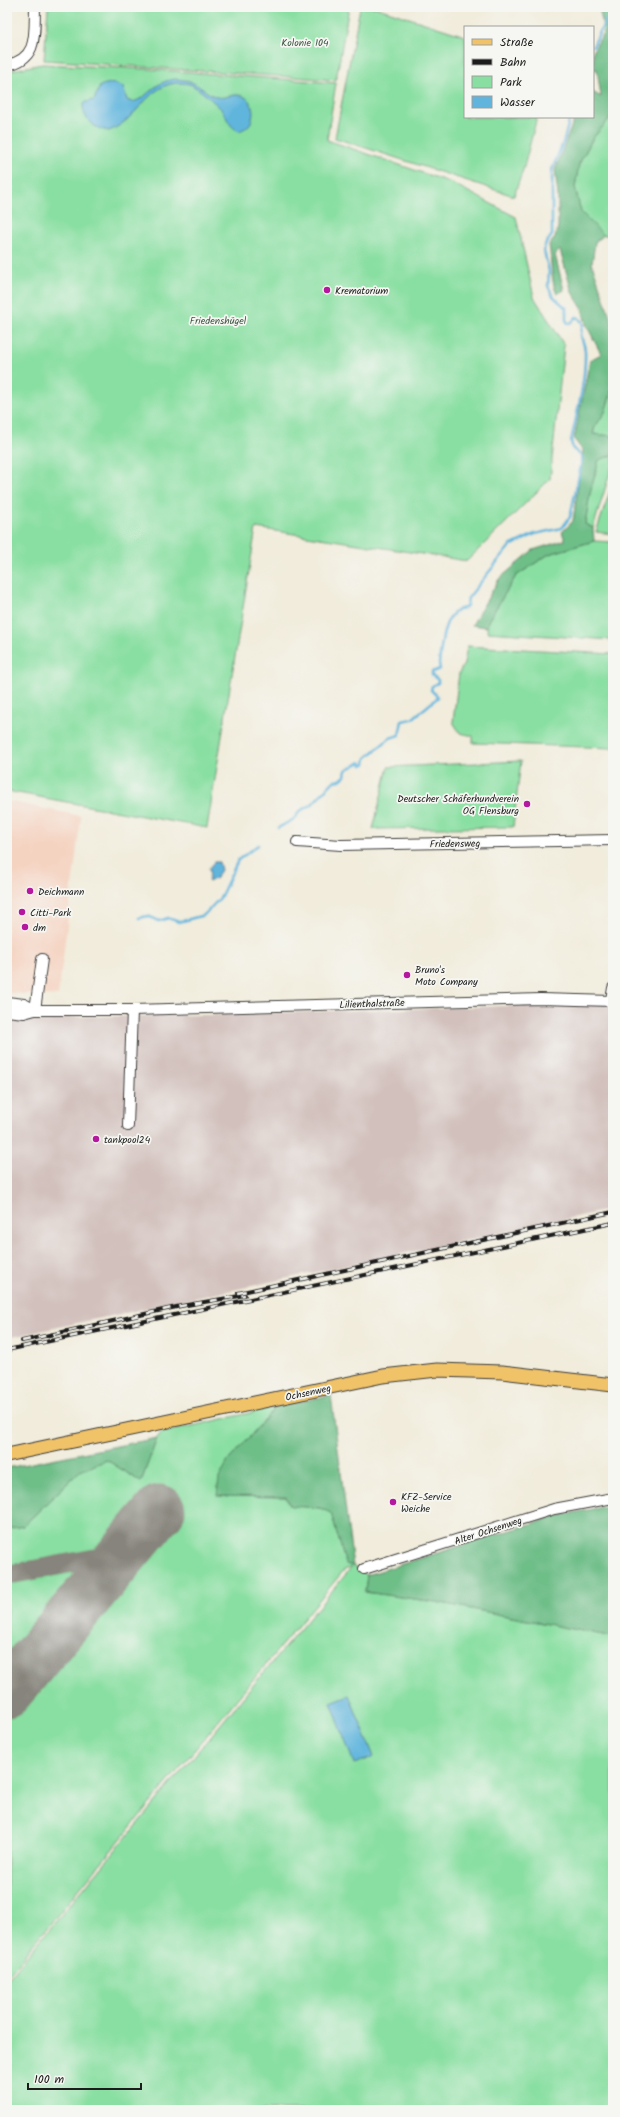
<svg xmlns="http://www.w3.org/2000/svg" width="620" height="2117" viewBox="0 0 620 2117" font-family="Kalam,sans-serif">
	<rect width="100%" height="100%" fill="#f6f6f2"/>
	<filter id="ink" filterUnits="userSpaceOnUse"><feTurbulence type="fractalNoise" baseFrequency=".025" numOctaves="2"/><feDisplacementMap in="SourceGraphic" scale="8" xChannelSelector="R" yChannelSelector="G"/><feConvolveMatrix kernelMatrix="1 2 1 2 8 2 1 2 1" color-interpolation-filters="sRGB"/></filter>
	<filter id="wash" filterUnits="userSpaceOnUse"><feTurbulence type="fractalNoise" baseFrequency=".012" numOctaves="4" result="noise"/><feDisplacementMap in="SourceGraphic" scale="16" xChannelSelector="R" yChannelSelector="G"/><feGaussianBlur stdDeviation="0.9" result="paint"/><feColorMatrix in="noise" values="0 0 0 0 0 0 0 0 0 0 0 0 0 0 0 0 0 1.4 0 .05"/><feComposite in="paint" operator="in"/></filter>
	<g filter="url(#wash)">
		<rect width="100%" height="100%" fill="#f1ecdb"/>
		<!-- built -->
		<polygon fill="#f5d3c1" points="7,801 81,816 58,996 7,993"/>
		<!-- industrial -->
		<polygon fill="#d1c0bc" points="604,1003 613,1006 613,1209 7,1338 7,1015 58,1017 205,1015"/>
		<!-- green -->
		<g fill="#89dfa2" stroke="#527e5f">
			<polygon points="48,7 349,7 336,80 44,60"/>
			<polygon points="360,7 375,7 465,36 465,117 537,117 524,167 514,196 335,138"/>
			<polygon points="42,64 147,69 336,83 327,140 452,183 516,217 534,297 564,345 550,479 467,561 256,528 207,828 7,791 7,71"/>
			<polygon points="613,106 613,235 604,235 581,212 575,187 579,164 593,138 610,118"/>
			<polygon points="613,387 613,436 593,434 595,427 605,412"/>
			<polygon points="613,455 613,463 593,528 585,524 590,493 599,459"/>
			<polygon points="613,483 613,534 596,532"/>
			<polygon points="594,541 613,542 613,640 487,632 488,621 516,576 549,554"/>
			<polygon points="467,646 613,654 613,748 473,743 473,736 460,733 453,722 459,673 464,664"/>
			<polygon points="521,761 513,827 373,829 388,767"/>
			<polygon points="276,1407 228,1461 217,1496 286,1497 291,1506 320,1508 331,1513 346,1564 353,1566 367,1575 365,1592 436,1602 613,1637 613,2110 7,2110 7,1980 352,1567 344,1570 7,1976 7,1529 23,1526 80,1471 107,1460 141,1482 157,1438 161,1433"/>
		</g>
		<!-- forest -->
		<g fill="#6ebe88" stroke="#456d52">
			<path d="M599 7H613V106L610 118 593 138 579 164 575 187 581 212 604 235 595 242 592 264 613 325V387L605 412 595 427 593 434 613 436V455L599 460 590 493 585 524 593 528 594 541 549 554 516 576 488 621 487 627 472 625 499 579 533 550 565 540 562 532 573 521 583 451 574 439 590 360 601 354 586 324 582 308 572 292 560 250 555 255 564 290 557 294C550 279 552 261 549 245L555 238 558 227V195L555 170 575 117H593V92L601 97 597 69 593 70V51L604 32Z"/>
			<polygon points="331,1395 353,1566 346,1564 331,1513 320,1508 291,1506 286,1497 217,1496 219,1478 228,1461 276,1407"/>
			<polygon points="157,1438 141,1482 107,1460 80,1471 23,1526 7,1529 7,1468"/>
			<polygon points="613,1505 613,1637 436,1602 365,1592 367,1575 557,1516"/>
		</g>
		<!-- water -->
		<g fill="#61b5dd" stroke="#3e687c">
			<path d="M175 79C196 80 197 87 214 96 223 100 231 94 239 95 250 96 255 109 252 119 251 125 245 129 239 131 229 127 228 119 222 110 218 105 195 85 189 84 149 76 142 118 109 131 95 129 83 120 83 105L86 102 94 100 100 86C109 82 115 83 123 87L127 100 132 102C148 99 152 82 175 79Z"/>
			<polygon points="214,862 219,862 221,870 216,878 209,882 208,881 210,873 209,868"/>
			<polygon points="349,1695 374,1757 354,1764 331,1702"/>
		</g>
		<g fill="none" stroke-linecap="round" stroke-linejoin="round">
			<!-- stream -->
			<g stroke="#61b5dd" stroke-width="2.5">
				<polyline points="593,46 612,7"/>
				<path d="M278 828 294 819 300 811 311 805 334 781 340 780 345 776 346 770 361 762 362 765 365 764 366 758 390 738 399 735 402 721 412 719 436 699 438 697 431 690 432 686 438 683V680L432 675V672L440 669 439 663C442 644 442 611 465 608L467 605 468 598 510 546 535 534 562 528 570 517 582 461V456L573 449 571 441C577 413 586 380 585 351 584 338 578 340 583 324L579 318 576 317 571 323H568L566 320V308L553 296 548 286 549 271 544 251 545 245 552 235V170L564 140 570 117"/>
				<polyline points="139,918 148,916 159,921 168,918 179,922 204,915 220,898 238,860 258,845"/>
			</g>
			<!-- taxiway -->
			<polyline stroke="#86847c" stroke-width="20" points="7,1575 124,1553"/>
			<!-- runway -->
			<polyline stroke="#86847c" stroke-width="51" points="7,1692 160,1510"/>
		</g>
	</g>
	<g filter="url(#ink)">
		<g fill="none" stroke-linecap="round" stroke-linejoin="round">
			<defs>
				<g id="minor">
					<path d="M7 65C39 59 34 33 35 7"/>
					<polyline points="297,842 341,845 613,840"/>
					<polyline points="611,1000 613,988"/>
					<polyline points="7,1002 24,1004 35,1010"/>
					<polyline points="35,1010 42,959"/>
					<polyline points="7,1011 24,1013 35,1010 132,1010 541,999 613,1001"/>
					<polyline points="128,1126 132,1010"/>
					<polyline points="364,1569 554,1509 613,1498"/>
				</g>
				<polyline id="major" points="7,1455 383,1376 437,1370 502,1372 613,1385"/>
			</defs>
			<!-- minor casing -->
			<use href="#minor" stroke="#3c3b39" stroke-width="12"/>
			<!-- major casing -->
			<use href="#major" stroke="#3c3b39" stroke-width="15"/>
			<!-- minor -->
			<use href="#minor" stroke="#fff" stroke-width="10"/>
			<!-- major -->
			<use href="#major" stroke="#f1c369" stroke-width="13"/>
			<defs>
				<g id="rail">
					<polyline points="238,1293 613,1212"/>
					<polyline points="22,1341 181,1306 245,1295"/>
					<polyline points="7,1350 613,1223"/>
				</g>
			</defs>
			<!-- rail casing -->
			<use href="#rail" stroke="#1c1c1c" stroke-width="4"/>
			<!-- rail -->
			<use href="#rail" stroke="#f6f6f2" stroke-width="2.5" stroke-dasharray="8" stroke-linecap="butt"/>
		</g>
	</g>
	<!-- markers -->
	<g fill="#b5179e" stroke="#f6f6f2" stroke-width="1.5">
		<circle cx="327" cy="290" r="4"/>
		<circle cx="527" cy="804" r="4"/>
		<circle cx="30" cy="891" r="4"/>
		<circle cx="22" cy="912" r="4"/>
		<circle cx="25" cy="927" r="4"/>
		<circle cx="407" cy="975" r="4"/>
		<circle cx="96" cy="1139" r="4"/>
		<circle cx="393" cy="1502" r="4"/>
	</g>
	<g text-anchor="middle" stroke-width="3.5" stroke-linejoin="round" paint-order="stroke">
		<!-- park labels -->
		<g font-size="10" fill="#3d5644" stroke="#f6f6f2">
			<text x="305" y="46">Kolonie 104</text>
			<text x="218" y="324">Friedenshügel</text>
		</g>
		<!-- poi labels -->
		<g font-size="10" fill="#1c1c1c" stroke="#f6f6f2" text-anchor="start">
			<text x="335" y="294">Krematorium</text>
			<text x="519" y="802" text-anchor="end">Deutscher Schäferhundverein<tspan x="519" dy="12">OG Flensburg</tspan></text>
			<text x="38" y="895">Deichmann</text>
			<text x="30" y="916">Citti-Park</text>
			<text x="33" y="931">dm</text>
			<text x="415" y="973">Bruno's<tspan x="415" dy="12">Moto Company</tspan></text>
			<text x="104" y="1143">tankpool24</text>
			<text x="401" y="1500">KFZ-Service<tspan x="401" dy="12">Weiche</tspan></text>
		</g>
		<!-- street labels -->
		<g font-size="10" fill="#1c1c1c" stroke="#f6f6f2">
			<text transform="translate(455 843) rotate(-1)" y="4">Friedensweg</text>
			<text transform="translate(372 1003) rotate(-2)" y="4">Lilienthalstraße</text>
			<text transform="translate(308 1392) rotate(-12)" y="4">Ochsenweg</text>
			<text transform="translate(488 1530) rotate(-18)" y="4">Alter Ochsenweg</text>
		</g>
	</g>
	<!-- margin -->
	<rect width="620" height="2117" fill="none" stroke="#f6f6f2" stroke-width="24"/>
	<!-- legend -->
	<rect x="464" y="26" width="130" height="92" fill="#f6f6f2" stroke="#9f9f9c"/>
	<rect x="472" y="39" width="20" height="6" fill="#f1c369" stroke="#9f9f9c"/>
	<text x="500" y="46" font-size="12" fill="#1c1c1c">Straße</text>
	<rect x="472" y="59" width="20" height="6" fill="#1c1c1c" stroke="#9f9f9c"/>
	<text x="500" y="66" font-size="12" fill="#1c1c1c">Bahn</text>
	<rect x="472" y="76" width="20" height="12" fill="#89dfa2" stroke="#9f9f9c"/>
	<text x="500" y="86" font-size="12" fill="#1c1c1c">Park</text>
	<rect x="472" y="96" width="20" height="12" fill="#61b5dd" stroke="#9f9f9c"/>
	<text x="500" y="106" font-size="12" fill="#1c1c1c">Wasser</text>
	<!-- scale -->
	<path d="M28 2083v6h113v-6" fill="none" stroke="#1c1c1c" stroke-width="2"/>
	<text x="34" y="2083" font-size="12" fill="#1c1c1c" stroke="#f6f6f2" stroke-width="3" paint-order="stroke">100 m</text>
</svg>
